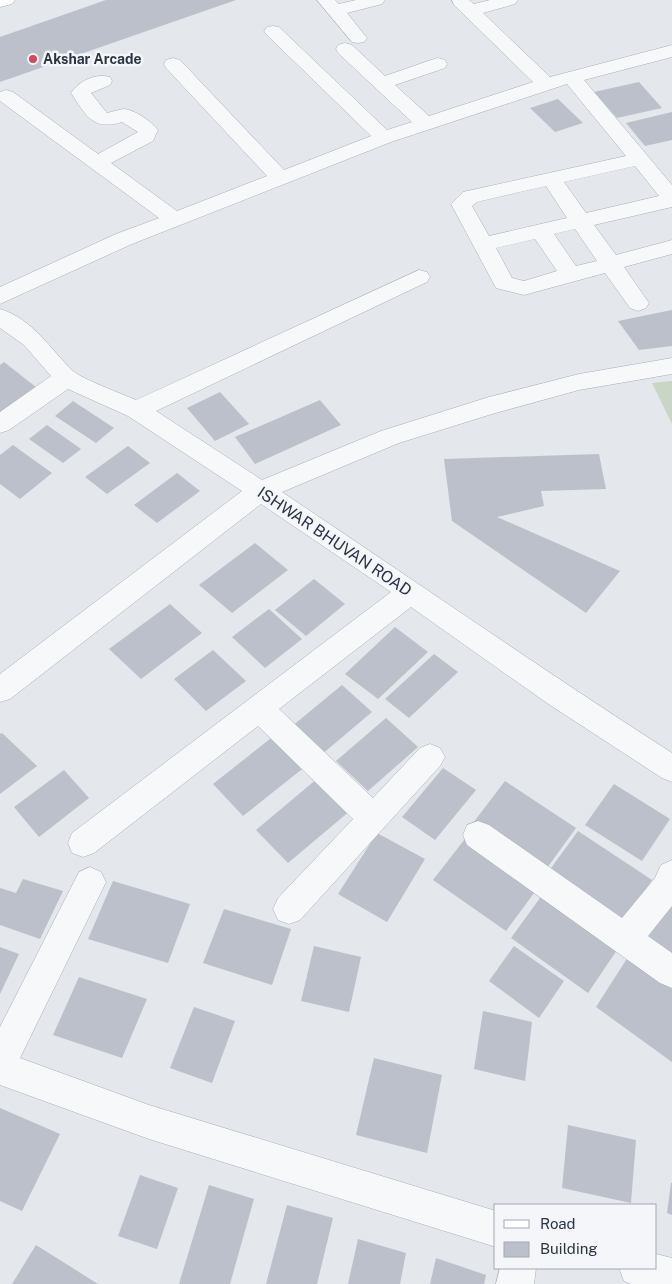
<svg xmlns="http://www.w3.org/2000/svg" width="672" height="1284" viewBox="0 0 672 1284" font-family="'Public Sans',sans-serif">
	<rect width="100%" height="100%" fill="#e4e7ec"/>
	<!-- green -->
	<polygon fill="#c9d6c5" points="672,381 672,424 652,383"/>
	<!-- building -->
	<g fill="#bbc0ca">
		<polygon points="106,0 236,0 0,82 0,37"/>
		<polygon points="639,82 662,108 617,118 594,92"/>
		<polygon points="558,99 583,123 555,132 530,108"/>
		<polygon points="672,112 672,140 645,146 626,123"/>
		<polygon points="672,310 672,346 639,350 618,321"/>
		<polygon points="4,362 41,391 0,416 0,365"/>
		<polygon points="220,392 249,424 215,441 187,408"/>
		<polygon points="320,400 341,425 255,464 235,437"/>
		<polygon points="73,401 114,428 96,443 55,416"/>
		<polygon points="47,425 81,449 63,463 29,439"/>
		<polygon points="13,445 52,473 20,499 0,484 0,455"/>
		<polygon points="128,446 150,463 107,494 85,477"/>
		<polygon points="599,454 606,489 541,491 544,506 497,517 620,571 586,613 452,521 444,459"/>
		<polygon points="177,473 200,491 157,523 134,505"/>
		<polygon points="255,543 288,570 232,613 199,585"/>
		<polygon points="314,579 345,604 306,636 275,610"/>
		<polygon points="170,604 202,633 141,679 109,649"/>
		<polygon points="269,609 302,639 265,668 232,637"/>
		<polygon points="395,627 428,652 378,699 345,674"/>
		<polygon points="213,650 246,681 206,711 174,679"/>
		<polygon points="434,654 458,672 409,718 385,699"/>
		<polygon points="342,685 372,712 321,755 291,727"/>
		<polygon points="386,718 418,747 368,791 336,761"/>
		<polygon points="2,733 37,766 0,794 0,734"/>
		<polygon points="275,735 306,766 243,816 213,784"/>
		<polygon points="443,768 476,790 435,840 402,817"/>
		<polygon points="64,770 89,798 39,837 14,807"/>
		<polygon points="318,778 351,810 288,863 256,830"/>
		<polygon points="505,781 576,828 544,872 473,823"/>
		<polygon points="614,784 670,819 642,861 585,825"/>
		<polygon points="578,831 652,880 622,926 546,875"/>
		<polygon points="377,833 425,859 387,922 338,894"/>
		<polygon points="468,835 540,885 506,931 433,880"/>
		<polygon points="23,879 63,891 40,939 0,925 0,888 16,893"/>
		<polygon points="113,881 190,904 168,963 88,939"/>
		<polygon points="545,891 621,944 588,993 511,938"/>
		<polygon points="672,906 672,959 645,940"/>
		<polygon points="224,909 291,929 272,985 203,963"/>
		<polygon points="314,946 361,957 349,1012 301,1001"/>
		<polygon points="514,946 564,981 539,1018 489,981"/>
		<polygon points="0,947 19,954 0,994"/>
		<polygon points="628,957 672,987 672,1062 596,1007"/>
		<polygon points="79,977 147,999 122,1058 53,1035"/>
		<polygon points="194,1007 235,1021 212,1083 170,1068"/>
		<polygon points="483,1011 532,1022 525,1081 474,1069"/>
		<polygon points="374,1058 442,1075 427,1153 356,1135"/>
		<polygon points="0,1108 60,1134 22,1211 0,1201"/>
		<polygon points="568,1125 636,1140 631,1203 562,1188"/>
		<polygon points="140,1175 178,1188 157,1249 118,1236"/>
		<polygon points="671,1183 672,1183 672,1215 667,1213"/>
		<polygon points="209,1185 254,1199 230,1284 179,1284"/>
		<polygon points="287,1205 333,1218 317,1284 266,1284"/>
		<polygon points="358,1239 406,1253 400,1284 348,1284"/>
		<polygon points="36,1245 98,1284 12,1284"/>
		<polygon points="436,1258 486,1275 484,1284 430,1284"/>
	</g>
	<g fill="none" stroke-linecap="round" stroke-linejoin="round">
		<defs>
			<g id="minor">
				<polygon points="317,0 335,0 339,4 356,0 385,0 382,4 347,13 367,38 364,42 358,43 352,42"/>
				<path d="M452 0H469L474 4 490 0H518L515 4 483 13 550 77 672 45V57L584 80 672 185V207L594 225 616 255 672 240V254L624 267 649 303 646 308 638 311 630 308 605 273 524 295 496 288 451 204 463 192 626 156 567 84 391 142 132 244 0 304V287L116 234 159 218 0 101V92L6 90 13 92 98 154 138 132 122 122C92 131 86 115 71 93 79 81 95 73 110 77L112 81 110 85 91 93 107 113C112 112 118 110 123 109 134 109 152 122 158 130L153 141 111 163 177 211 267 176 166 68 164 64 166 60 173 58 180 60 284 170 371 136 267 35 264 31 267 27 273 26 279 27 387 130 412 122 338 53 336 49 338 45 345 43 352 45 385 76 431 60 438 58 445 60 447 64 445 68 395 85 429 116 533 82 454 5ZM635 166 659 196 586 213 564 182ZM546 186 567 218 489 236 472 206 477 202ZM575 229 597 261 576 266 554 234ZM535 239 557 271 524 281 512 278 496 248Z"/>
				<path d="M419 270 427 272 430 277 427 282 156 411 262 480 381 431 489 397 579 374 672 358V374L579 390 492 414 399 443 282 492C412 579 540 668 672 753V782L662 778 547 703 411 607 279 709 373 798 420 748 430 744 440 748 445 757 440 766 300 920 289 924 278 920 273 909 278 898 353 819 258 726 94 853 83 857 72 853 68 843 72 833 391 592 261 504 10 699 0 702V674L242 491 128 416 68 389 9 430 0 433V412L51 376 24 345 0 328V309C33 319 50 349 73 371 82 379 122 394 136 400Z"/>
				<polygon points="478,821 489,825 622,918 655,878 661,865 672,860 672,906 648,936 672,953 672,988 660,983 467,845 463,835 467,825"/>
				<polygon points="90,867 101,872 106,882 20,1058 149,1105 496,1211 496,1247 149,1139 0,1085 0,1027 79,872"/>
				<polygon points="656,1254 672,1258 672,1284 631,1284 624,1281 619,1268 656,1268"/>
				<polygon points="500,1268 536,1268 534,1284 496,1284"/>
			</g>
			<polygon id="major" points="0,0 15,0 12,4 0,7"/>
		</defs>
		<!-- minor casing -->
		<use href="#minor" stroke="#a9aeb7" stroke-width="1"/>
		<!-- major casing -->
		<use href="#major" stroke="#a3abb8" stroke-width="1"/>
		<!-- minor -->
		<use href="#minor" fill="#f7f8fa" fill-rule="evenodd"/>
		<!-- major -->
		<use href="#major" fill="#fff" fill-rule="evenodd"/>
	</g>
	<!-- markers -->
	<circle fill="#d1495b" stroke="#f4f6f9" stroke-width="2" cx="33" cy="59" r="5"/>
	<g text-anchor="middle" stroke-width="5" stroke-linejoin="round" paint-order="stroke">
		<!-- far-poi labels -->
		<g font-size="14" font-weight="bold" fill="#2b3445" stroke="#f4f6f9" text-anchor="start">
			<text x="43" y="64">Akshar Arcade</text>
		</g>
		<!-- street labels -->
		<g font-size="16" fill="#2b3445" stroke="#f4f6f9">
			<text transform="translate(335 541) rotate(34)" y="6">ISHWAR BHUVAN ROAD</text>
		</g>
	</g>
	<!-- legend -->
	<rect x="494" y="1204" width="162" height="65" fill="#f4f6f9" stroke="#a4a8b1"/>
	<rect x="504" y="1220" width="25" height="8" fill="#ffffff" stroke="#a4a8b1"/>
	<text x="540" y="1229" font-size="15" fill="#2b3445">Road</text>
	<rect x="504" y="1242" width="25" height="15" fill="#bbc0ca" stroke="#a4a8b1"/>
	<text x="540" y="1254" font-size="15" fill="#2b3445">Building</text>
</svg>
